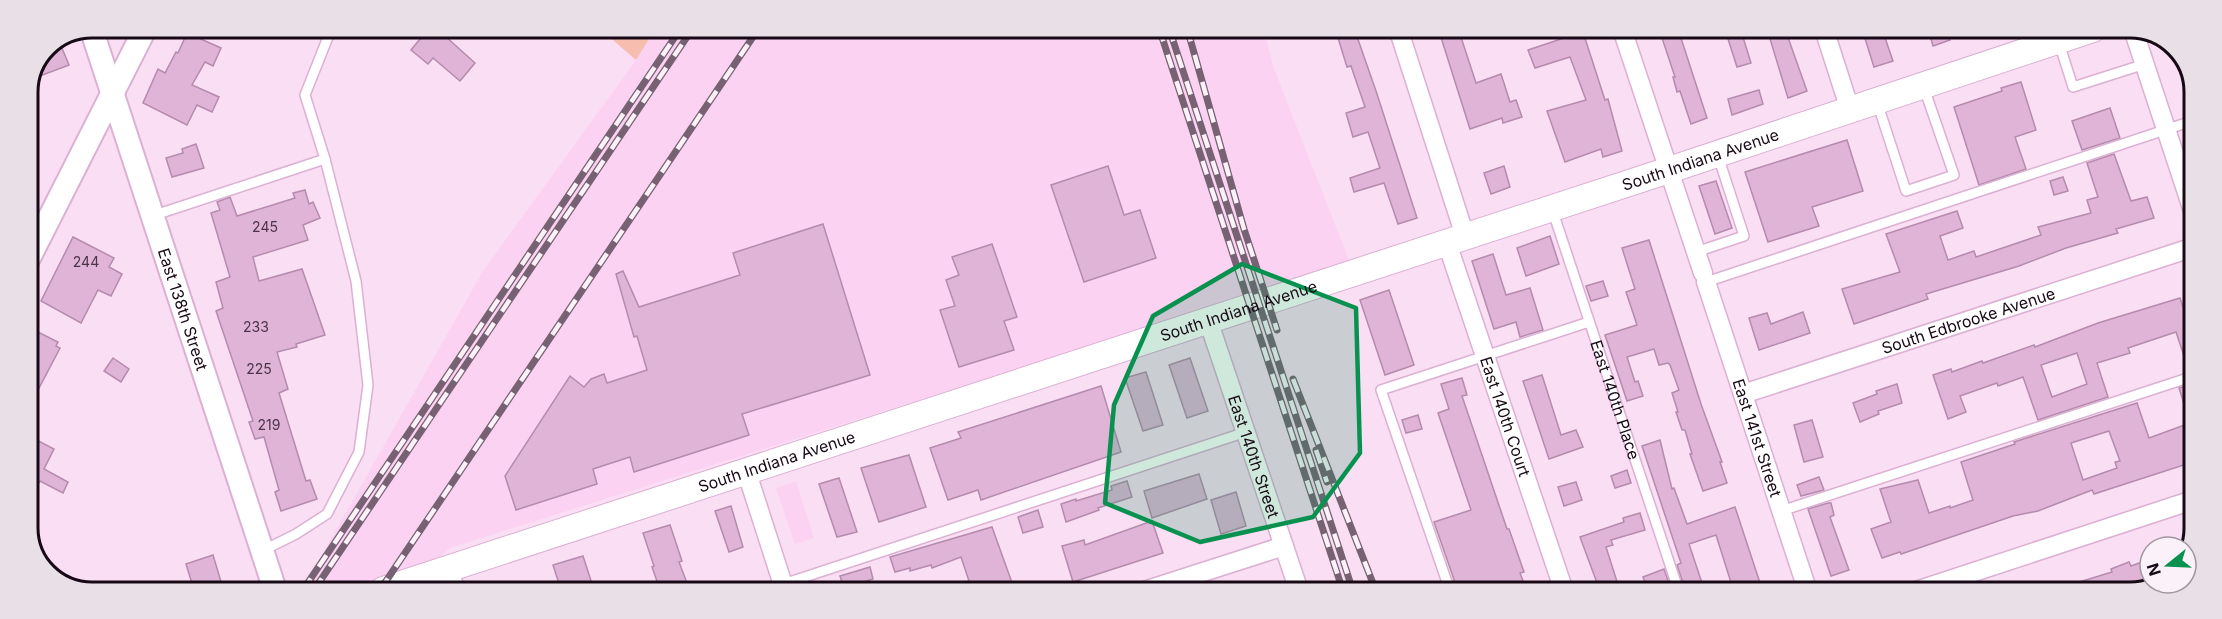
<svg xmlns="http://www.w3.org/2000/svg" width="2222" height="619" viewBox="0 0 2222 619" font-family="Inter,sans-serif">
	<rect width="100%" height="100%" fill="#fadef4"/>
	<!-- built -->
	<g fill="#fcd2f3">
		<polygon points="656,28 1264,28 1273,66 1354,273 1219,305 450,548 403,590 302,590 483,271 636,60"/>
		<polygon points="796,481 814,538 795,544 776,488"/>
	</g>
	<!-- green -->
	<polygon fill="#f7bdaf" points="599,28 656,28 636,60"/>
	<!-- building -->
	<g fill="#e0b4d7" stroke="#b58bad" stroke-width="1.5" fill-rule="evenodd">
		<polygon points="430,27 435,27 475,63 460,81 433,58 428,64 411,50"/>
		<polygon points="1335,28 1354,28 1376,91 1417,218 1398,224 1384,183 1354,192 1350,178 1380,168 1368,132 1353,137 1346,113 1365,107 1351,66 1347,67"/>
		<polygon points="1438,28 1458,28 1476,83 1501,74 1510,102 1516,100 1522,117 1503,123 1502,118 1470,129"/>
		<polygon points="1558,29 1582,29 1605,100 1608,99 1622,151 1603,157 1601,149 1565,162 1547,111 1586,100 1570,57 1535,68 1528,50 1561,39"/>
		<polygon points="1659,29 1678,29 1707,118 1691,124 1680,91 1677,92 1673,77 1675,77"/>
		<polygon points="1767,29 1785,29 1807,91 1788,98"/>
		<polygon points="1862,29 1882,29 1893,61 1874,67"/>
		<polygon points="1928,29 1946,29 1950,40 1933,46"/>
		<polygon points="187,33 221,48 213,66 205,62 192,85 219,97 212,112 197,105 187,125 143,103 158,69 165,73 176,52 178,53"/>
		<polygon points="1742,34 1751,63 1737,67 1728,39"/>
		<polygon points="59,41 69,65 32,79 46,46"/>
		<polygon points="2021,82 2036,130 2015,137 2026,169 1979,185 1954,107 2002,91 2001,88"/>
		<polygon points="1759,90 1763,104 1732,115 1728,99"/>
		<polygon points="2110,108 2120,138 2082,150 2072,121"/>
		<polygon points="1847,140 1863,191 1812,207 1819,226 1768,242 1745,172"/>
		<polygon points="196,144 204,168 172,177 166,158 183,153 182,149"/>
		<polygon points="2114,154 2131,201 2147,197 2154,218 2116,229 2118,233 2066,248 2019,266 1926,294 1928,299 1854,324 1842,289 1900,272 1886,234 1957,211 1963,228 1940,236 1948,260 1974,251 1976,257 2041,235 2038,227 2091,213 2087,200 2098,197 2087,163"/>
		<polygon points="1108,166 1124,215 1140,210 1156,258 1084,282 1051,185"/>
		<polygon points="1504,166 1510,187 1491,194 1484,173"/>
		<polygon points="2063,177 2068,191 2054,195 2050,181"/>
		<polygon points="1716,181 1732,228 1715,234 1699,186"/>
		<polygon points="305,190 309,204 313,202 320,218 303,225 308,240 253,257 259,281 302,269 325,335 296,344 297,347 277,352 288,389 279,393 306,481 310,480 317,499 281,511 275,492 279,490 264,437 255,439 249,422 253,421 216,311 223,308 216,282 230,277 211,213 220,210 217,202 230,197 237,216 295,198 293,193"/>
		<polygon points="823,224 870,375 742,414 749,435 634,472 630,457 593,469 597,484 516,510 505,476 570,376 584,387 591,379 604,374 607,383 647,370 637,336 634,337 616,274 623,271 639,307 740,275 733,253"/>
		<polygon points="1550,236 1559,264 1526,276 1517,248"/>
		<polygon points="73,237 114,258 109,267 122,274 111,296 98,290 81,323 41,301"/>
		<polygon points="1649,240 1701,404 1722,462 1720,462 1727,483 1703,491 1690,454 1692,454 1685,430 1682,430 1676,412 1678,412 1672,393 1679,390 1670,365 1668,363 1659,365 1654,349 1627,357 1635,382 1638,381 1643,396 1627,401 1605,335 1637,325 1626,292 1635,289 1622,248"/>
		<polygon points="992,244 1017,317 1004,321 1014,350 959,367 940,310 955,306 946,280 959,275 952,257"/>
		<polygon points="1493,254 1506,295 1530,288 1543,330 1520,337 1516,322 1494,329 1472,261"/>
		<polygon points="1603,281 1608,296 1591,301 1586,286"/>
		<polygon points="1389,290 1414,365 1385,375 1360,300"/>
		<path d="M2180 298 2194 341V369L2189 371 2176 332 2128 348 2130 353 2097 363 2108 397 2038 420 2023 377 1998 386 1997 383 1960 396 1966 412 1948 419 1933 375 1951 369 1952 372 1982 361 1983 363 2034 345 2035 347 2098 323ZM2077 353 2087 384 2052 397 2041 365Z"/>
		<polygon points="1803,312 1810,333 1759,350 1749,318 1767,313 1771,324"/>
		<polygon points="34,330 58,342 56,346 60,348 38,390 27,385 27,343"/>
		<polygon points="113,358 129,369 121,382 104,371"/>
		<polygon points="1190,358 1208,411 1187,418 1169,365"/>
		<polygon points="1146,372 1163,425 1143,431 1125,378"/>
		<polygon points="1542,375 1561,435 1576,430 1583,447 1549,459 1523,381"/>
		<polygon points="1462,378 1467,395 1462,396 1507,529 1509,529 1524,572 1520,573 1527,591 1458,591 1434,522 1471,510 1438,413 1449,409 1441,384"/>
		<polygon points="1897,384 1902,403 1878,411 1879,414 1860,422 1853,403 1877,394 1876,391"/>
		<path d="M2194 384 2193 462 2094 494 2092 490 2038 511 2013 516 1901 554 1900 552 1882 558 1871 529 1891 522 1880 489 1918 480 1929 513 1950 506V508L1973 500 1961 462 2015 444 2014 442 2137 403 2149 438 2190 423 2179 388ZM2109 431 2120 461 2115 462 2117 468 2083 480 2071 443Z"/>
		<polygon points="1101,386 1121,452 981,500 978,490 948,500 930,448 961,438 958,432"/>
		<polygon points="1418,415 1422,429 1406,433 1402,420"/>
		<polygon points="1812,420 1823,457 1804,462 1794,425"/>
		<polygon points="27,435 54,449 44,469 68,482 63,493 40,481 27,504"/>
		<polygon points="1660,440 1672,489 1674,488 1687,524 1735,507 1763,592 1734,592 1716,535 1689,544 1705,592 1686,592 1677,565 1681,563 1642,446"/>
		<polygon points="909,455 926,507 879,522 861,468"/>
		<polygon points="1627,470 1631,483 1615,488 1611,476"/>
		<polygon points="1199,474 1207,499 1152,518 1144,491"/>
		<polygon points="1819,477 1824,490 1801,496 1797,485"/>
		<polygon points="839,478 857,532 837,537 819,484"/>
		<polygon points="1127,481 1132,497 1098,508 1099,510 1066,522 1061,504 1076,499 1076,501 1112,490 1111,486"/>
		<polygon points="1576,482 1582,500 1564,506 1558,487"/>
		<polygon points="1236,492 1246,526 1221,534 1211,500"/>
		<polygon points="1828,503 1831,503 1834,515 1830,517 1849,570 1831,576 1808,509"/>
		<polygon points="731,506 743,547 729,552 715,511"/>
		<polygon points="1038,510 1043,527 1023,533 1018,517"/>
		<polygon points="1640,513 1645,530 1611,540 1613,545 1606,547 1620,591 1600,591 1580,537 1624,522 1623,518"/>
		<polygon points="1152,521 1163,553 1073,582 1062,546 1084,540 1085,545"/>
		<polygon points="670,525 682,561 679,562 690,591 660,590 652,567 654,566 643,533"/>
		<polygon points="992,527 1015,591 947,591 946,588 969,581 961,557 932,568 931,565 910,571 910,568 895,572 890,557"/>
		<polygon points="213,555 222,585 209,590 194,590 186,564"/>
		<polygon points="583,556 594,590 561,590 553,565"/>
		<polygon points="2150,559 2150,585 2130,592 2056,592 2056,589 2112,572 2111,569 2129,562 2131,566"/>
		<polygon points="870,567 873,579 844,588 840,576"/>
		<polygon points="1664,569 1672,592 1648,591 1643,577"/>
	</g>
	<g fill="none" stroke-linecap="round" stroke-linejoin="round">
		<defs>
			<g id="service">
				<polyline points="2059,43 2073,87 2145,64"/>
				<polyline points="1877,102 1906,191 1954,175 1924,88"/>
				<polyline points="27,195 29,194"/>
				<path id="s1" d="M1552 209 1679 592"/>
				<polyline points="152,216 325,159"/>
				<polyline points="1696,252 1744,236 1718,156"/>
				<polyline points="1706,282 2195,120"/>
				<polyline points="1781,511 2194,376"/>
				<polyline points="262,551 296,534 327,514 359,452 368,385 356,281 325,159 305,95 332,27"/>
				<polyline points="454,570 460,590"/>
				<polyline points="762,591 1246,432"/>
				<polyline points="1450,591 1381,390 1589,322"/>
			</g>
			<g id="minor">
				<polyline points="1398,28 1465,236"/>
				<polyline points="1622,29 1703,273"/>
				<polyline points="1824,29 1850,110"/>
				<polyline points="2133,29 2194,214"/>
				<path id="s2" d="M1447 243 1564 591"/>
				<path id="s3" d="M1706 282 1808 592"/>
				<path id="s4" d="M1208 320 1299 591"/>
				<path id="s5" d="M1743 394 2194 247"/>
				<polyline points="746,470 785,591"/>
				<polyline points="1144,591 1284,546"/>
				<polyline points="1913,592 2193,500"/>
			</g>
			<g id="tertiary">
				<path id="s6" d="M91 28 275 590"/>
				<polyline points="27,262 146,27"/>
			</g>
			<g id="secondary">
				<path id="s7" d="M383 590 1669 170 2093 29"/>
			</g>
		</defs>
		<!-- service casing -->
		<use href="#service" stroke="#dcb0d3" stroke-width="12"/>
		<!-- minor casing -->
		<use href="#minor" stroke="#dcb0d3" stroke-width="21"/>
		<!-- tertiary casing -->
		<use href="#tertiary" stroke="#dcb0d3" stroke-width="26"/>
		<!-- secondary casing -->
		<use href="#secondary" stroke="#dcb0d3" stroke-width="28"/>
		<!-- service -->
		<use href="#service" stroke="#fff" stroke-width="9"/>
		<!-- minor -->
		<use href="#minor" stroke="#fff" stroke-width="18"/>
		<!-- tertiary -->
		<use href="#tertiary" stroke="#fff" stroke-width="22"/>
		<!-- secondary -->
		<use href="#secondary" stroke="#fff" stroke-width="26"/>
		<defs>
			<g id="rail">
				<polyline points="1159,28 1343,591"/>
				<polyline points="1169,28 1353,591"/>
				<polyline points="1187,28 1244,229 1277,330"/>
				<polyline points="1293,379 1376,591"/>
				<polyline points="1316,450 1327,482"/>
				<polyline points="303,590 681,28"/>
				<polyline points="314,590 693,28"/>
				<polyline points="380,590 759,28"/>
			</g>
		</defs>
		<!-- rail casing -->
		<use href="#rail" stroke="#776273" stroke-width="7"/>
		<!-- rail -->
		<use href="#rail" stroke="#fbf2f9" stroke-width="4.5" stroke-dasharray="14" stroke-linecap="butt"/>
	</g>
	<!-- marked area -->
	<path fill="#09914f" fill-opacity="0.2" stroke="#09914f" stroke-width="4.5" stroke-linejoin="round" d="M1242 264 1356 308 1360 453 1313 517 1200 542 1105 503 1114 405 1153 316Z"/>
	<g text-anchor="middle" stroke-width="6" stroke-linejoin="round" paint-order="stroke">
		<!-- number labels -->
		<g font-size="14" fill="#4a3446">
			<text x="265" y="232">245</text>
			<text x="86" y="267">244</text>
			<text x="256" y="332">233</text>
			<text x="259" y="374">225</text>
			<text x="269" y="430">219</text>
		</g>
		<!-- street labels -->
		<g font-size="16" fill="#180916" stroke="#fbf2f9">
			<text dy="6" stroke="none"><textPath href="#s7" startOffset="1386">South Indiana Avenue</textPath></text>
			<text dy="6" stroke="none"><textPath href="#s6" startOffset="296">East 138th Street</textPath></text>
			<text dy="6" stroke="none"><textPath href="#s7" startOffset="900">South Indiana Avenue</textPath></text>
			<text dy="6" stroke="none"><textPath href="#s5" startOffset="237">South Edbrooke Avenue</textPath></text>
			<text dy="6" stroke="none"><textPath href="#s1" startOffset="201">East 140th Place</textPath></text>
			<text dy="6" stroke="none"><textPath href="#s2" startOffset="183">East 140th Court</textPath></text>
			<text dy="6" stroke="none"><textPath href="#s3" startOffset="164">East 141st Street</textPath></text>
			<text dy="6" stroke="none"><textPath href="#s4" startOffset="144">East 140th Street</textPath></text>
			<text dy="6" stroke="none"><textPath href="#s7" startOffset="414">South Indiana Avenue</textPath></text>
		</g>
	</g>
	<!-- crop -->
	<path d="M0 0H2222V619H0ZM92 38H2130A54 54 0 0 1 2184 92V528A54 54 0 0 1 2130 582H92A54 54 0 0 1 38 528V92A54 54 0 0 1 92 38Z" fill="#e9dfe7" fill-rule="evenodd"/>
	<path fill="none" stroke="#180916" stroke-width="3" d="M92 38H2130A54 54 0 0 1 2184 92V528A54 54 0 0 1 2130 582H92A54 54 0 0 1 38 528V92A54 54 0 0 1 92 38Z"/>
	<!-- north arrow -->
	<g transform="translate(2168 565) rotate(252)"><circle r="28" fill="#fbf2f9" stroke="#a0959e" stroke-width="1.5"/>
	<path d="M0-4.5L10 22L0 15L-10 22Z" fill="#09914f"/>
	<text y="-9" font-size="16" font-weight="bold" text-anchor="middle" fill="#180916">N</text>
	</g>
</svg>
